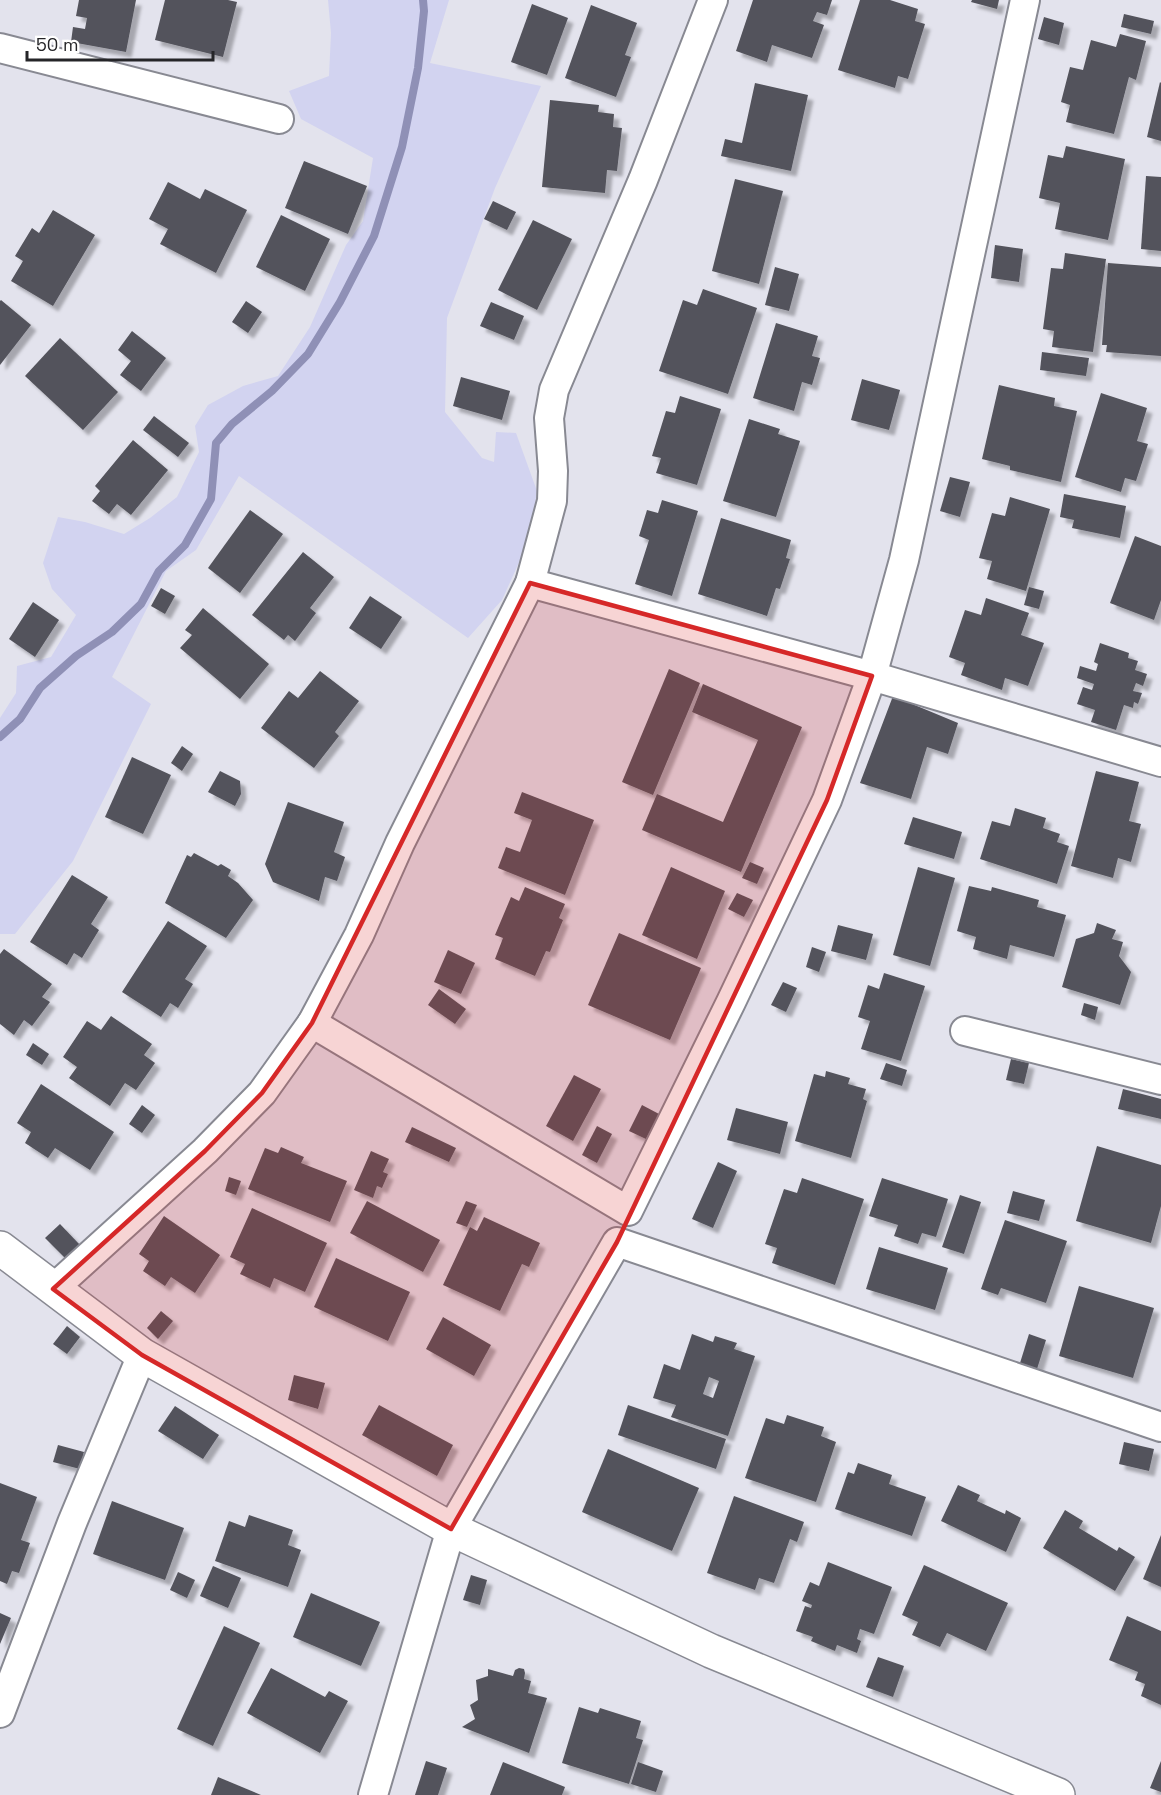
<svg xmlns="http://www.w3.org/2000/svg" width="1161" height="1795" viewBox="0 0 1161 1795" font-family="'Space Grotesk',sans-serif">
	<defs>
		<filter id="shadow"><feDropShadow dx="5.5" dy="5.5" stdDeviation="1.5" flood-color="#0004"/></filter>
	</defs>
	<rect width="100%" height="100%" fill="#e3e3ed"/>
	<!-- green -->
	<polygon fill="#d2d3f0" points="328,0 449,0 430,63 541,86 495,188 447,318 445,412 482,458 494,462 496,432 516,433 537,491 530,538 502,600 468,638 239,476 196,550 166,571 112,677 151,704 73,861 15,934 0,934 0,718 16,693 17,666 51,657 76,615 52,589 43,563 58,517 85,522 124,534 150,518 177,497 199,452 195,426 208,405 243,386 278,376 310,327 346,245 363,221 373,158 301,119 289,91 329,76 331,33"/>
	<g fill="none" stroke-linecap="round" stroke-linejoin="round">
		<!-- stream -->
		<polyline stroke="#8f90b6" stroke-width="8" points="0,737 20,719 40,688 76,656 112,632 141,604 159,571 185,545 211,499 216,443 232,424 272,391 308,354 340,302 374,236 402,147 418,68 424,11 423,0"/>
	</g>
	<!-- building -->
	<g fill="#53535b" fill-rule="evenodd" filter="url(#shadow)">
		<polygon points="79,0 136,0 126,52 71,42 73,27 85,29 87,18 76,16"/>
		<polygon points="165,0 228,0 237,2 223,57 155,40"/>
		<polygon points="753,0 832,0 827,15 817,12 813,21 824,25 812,58 772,45 767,62 736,51"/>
		<polygon points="860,0 890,0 918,9 915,21 925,24 908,79 898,76 895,88 838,70"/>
		<polygon points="972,0 999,0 997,9 971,2"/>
		<polygon points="532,4 568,18 547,75 511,62"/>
		<polygon points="591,5 637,23 625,55 631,57 616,97 565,78"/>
		<polygon points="1124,14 1154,21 1151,34 1121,27"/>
		<polygon points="1044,17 1064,23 1059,45 1038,39"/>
		<polygon points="1120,34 1146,41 1136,80 1129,77 1114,134 1066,122 1070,105 1061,102 1070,67 1083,70 1091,40 1116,47"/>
		<polygon points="1160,82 1161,83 1161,141 1147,137"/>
		<polygon points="755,83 808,95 791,171 721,156 725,139 742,143"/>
		<polygon points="550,100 599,105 598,112 614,114 613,127 622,128 617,171 607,170 605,193 542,187"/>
		<polygon points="1066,146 1125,159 1108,240 1055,229 1060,203 1039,198 1048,155 1063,158"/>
		<polygon points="304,161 367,186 348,234 285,208"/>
		<polygon points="1146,176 1161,177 1161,251 1141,249"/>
		<polygon points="735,179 783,191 759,284 712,271"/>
		<polygon points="168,182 200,199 205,189 247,210 216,273 160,244 168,229 149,219"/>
		<polygon points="493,201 516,212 507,230 484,219"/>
		<polygon points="53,210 95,235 53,306 11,281 23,261 15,256 32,228 39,233"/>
		<polygon points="281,215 330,239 305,291 256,267"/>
		<polygon points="533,220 572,239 537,310 498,290"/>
		<polygon points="995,245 1023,249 1019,282 991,278"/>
		<polygon points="1065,253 1106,259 1093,352 1052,347 1054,331 1043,329 1051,268 1063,269"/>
		<polygon points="1108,263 1161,267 1161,356 1106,352 1107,345 1102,345"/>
		<polygon points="775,267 799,274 789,311 765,305"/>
		<polygon points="703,289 757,308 728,394 659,371 683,300 697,305"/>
		<polygon points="1,300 31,325 0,365 0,301"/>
		<polygon points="246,301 262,312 248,333 232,322"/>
		<polygon points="491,302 524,316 514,340 480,326"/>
		<polygon points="776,323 818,336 812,356 820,358 812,385 802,382 794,411 753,398"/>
		<polygon points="132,331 166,358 141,391 120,375 131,361 118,350"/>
		<polygon points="60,338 118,392 83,430 25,376"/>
		<polygon points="1042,352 1089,358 1086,376 1040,370"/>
		<polygon points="461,377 510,391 502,420 453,406"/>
		<polygon points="862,379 900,390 889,430 851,420"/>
		<polygon points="999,385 1055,398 1054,406 1077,411 1061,482 1010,470 1010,466 982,459"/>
		<polygon points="1101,393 1147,408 1137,441 1148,444 1136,481 1125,478 1121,492 1075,477"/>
		<polygon points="680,396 721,409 697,485 656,473 661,458 652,456 666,411 675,413"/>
		<polygon points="154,416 189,443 178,457 143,430"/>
		<polygon points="749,419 780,429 778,434 800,441 776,517 723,501"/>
		<polygon points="133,440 168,470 131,515 117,504 109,514 92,501 100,491 95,486"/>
		<polygon points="950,477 970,482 960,517 940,511"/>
		<polygon points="1064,494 1126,506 1120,538 1072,528 1074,520 1060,517"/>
		<polygon points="1010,497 1050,509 1026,591 987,579 992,561 979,558 992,513 1005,516"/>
		<polygon points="662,500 698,511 672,596 635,584 649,540 639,536 647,510 658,513"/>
		<polygon points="250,510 283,534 240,593 208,568"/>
		<polygon points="721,518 791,540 786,558 790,559 780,589 776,588 767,616 698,594"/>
		<polygon points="1135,536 1161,546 1161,600 1154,620 1110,603"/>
		<polygon points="303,552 334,577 310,608 316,613 295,641 288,635 284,640 252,615"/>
		<polygon points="1029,587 1044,591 1039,609 1024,605"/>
		<polygon points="161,588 175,596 165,614 151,606"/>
		<polygon points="370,596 402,617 381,649 349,628"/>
		<polygon points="986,598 1029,613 1021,635 1044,643 1028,686 1005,678 1002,690 961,675 965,663 949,657 965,610 981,615"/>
		<polygon points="33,602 59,620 35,657 9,639"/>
		<polygon points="203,608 269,664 240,699 180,648 192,635 185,630"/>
		<polygon points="1100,643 1129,653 1128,658 1138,661 1135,670 1147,674 1143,686 1136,683 1133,691 1142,693 1138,704 1134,702 1133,708 1124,705 1116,730 1091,722 1095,710 1077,704 1083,687 1092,690 1094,684 1077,678 1080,666 1096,671 1098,664 1094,662"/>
		<polygon points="669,669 700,683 653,795 622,782"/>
		<polygon points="320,671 359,701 335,732 339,736 314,768 261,728 289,691 298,698"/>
		<polygon points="703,684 802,727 741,872 642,830 657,794 723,822 758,740 692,712"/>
		<polygon points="893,696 958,723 948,754 927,747 911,799 860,783"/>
		<polygon points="182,746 193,754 182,771 171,763"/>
		<polygon points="132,757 171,775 143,834 105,817"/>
		<polygon points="220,771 240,781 241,794 235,806 208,792"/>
		<polygon points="1096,771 1139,782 1129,821 1141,824 1131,862 1118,858 1113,878 1071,866"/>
		<polygon points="522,792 594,820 565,895 498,868 506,847 520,852 532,820 514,813"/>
		<polygon points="288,802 344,822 334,852 345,857 337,881 325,877 319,901 273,882 265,864"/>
		<polygon points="1015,808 1046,818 1043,828 1060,834 1057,842 1069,846 1057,884 980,859 992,821 1010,826"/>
		<polygon points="913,817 962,832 954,859 904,844"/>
		<polygon points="194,853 218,866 221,864 231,870 228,876 238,883 253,900 226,938 165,903 187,855 191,857"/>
		<polygon points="750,862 764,868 757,884 742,878"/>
		<polygon points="671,867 725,891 697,959 642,935"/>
		<polygon points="918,867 955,878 930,966 893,955"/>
		<polygon points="72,875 108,897 91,924 99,930 82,958 74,953 67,965 30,942"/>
		<polygon points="969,886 991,891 992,887 1039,900 1037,907 1066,915 1054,957 1010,945 1007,959 973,949 976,937 957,931"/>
		<polygon points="525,887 565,904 559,918 563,920 550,952 546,951 535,976 495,959 503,938 495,935 511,897 519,901"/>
		<polygon points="737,893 753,900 744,917 728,909"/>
		<polygon points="168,921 207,946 185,979 193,984 178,1008 170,1003 161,1017 122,992"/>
		<polygon points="1097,923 1116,930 1112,939 1123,942 1119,956 1131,972 1120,1005 1062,987 1076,939 1094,933"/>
		<polygon points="838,925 873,934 866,960 831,951"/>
		<polygon points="619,933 701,968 670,1040 588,1005"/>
		<polygon points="812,947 826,952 819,972 806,967"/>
		<polygon points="4,949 52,984 42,997 50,1002 32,1026 24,1020 14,1035 0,1024 0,954"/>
		<polygon points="448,950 475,963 461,994 434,982"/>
		<polygon points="884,973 925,986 901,1061 861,1049 870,1021 858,1017 868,985 879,989"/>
		<polygon points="783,982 797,988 786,1012 771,1005"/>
		<polygon points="439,989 466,1009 455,1024 428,1005"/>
		<polygon points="1084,1003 1098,1007 1095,1020 1081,1015"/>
		<polygon points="111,1016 152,1044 144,1055 155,1063 136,1090 125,1083 110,1106 69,1078 77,1067 63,1057 87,1021 101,1030"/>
		<polygon points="33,1043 49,1054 42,1065 26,1055"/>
		<polygon points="1011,1059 1029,1063 1024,1084 1006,1080"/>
		<polygon points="886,1063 907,1070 902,1086 880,1079"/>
		<polygon points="826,1071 850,1078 848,1084 866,1089 863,1099 867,1101 851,1158 795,1141 814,1074 825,1077"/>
		<polygon points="574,1075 601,1089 573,1141 546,1126"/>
		<polygon points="41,1084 114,1132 90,1170 55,1148 48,1158 25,1143 31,1132 17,1123"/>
		<polygon points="1123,1089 1161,1099 1161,1119 1118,1109"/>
		<polygon points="142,1105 155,1115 142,1133 129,1124"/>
		<polygon points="642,1105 659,1114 646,1139 629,1131"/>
		<polygon points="736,1108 788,1122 780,1154 727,1140"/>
		<polygon points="597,1126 612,1134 597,1163 582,1155"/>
		<polygon points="412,1127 456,1148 449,1162 405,1142"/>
		<polygon points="1097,1146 1161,1165 1161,1206 1151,1243 1076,1221"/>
		<polygon points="281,1147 304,1157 301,1163 347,1181 330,1222 248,1189 265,1148 278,1153"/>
		<polygon points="371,1151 389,1159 383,1172 388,1174 382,1188 377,1186 373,1198 354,1190"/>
		<polygon points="718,1162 737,1171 713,1228 692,1219"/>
		<polygon points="229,1177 241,1181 236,1195 225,1191"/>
		<polygon points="802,1178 864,1199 835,1285 772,1263 777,1248 765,1244 784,1189 797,1193"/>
		<polygon points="882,1178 948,1199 936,1237 922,1233 918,1244 894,1236 898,1225 869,1216"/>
		<polygon points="1013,1191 1045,1200 1039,1221 1007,1213"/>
		<polygon points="960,1195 981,1202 964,1254 942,1247"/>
		<polygon points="367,1201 440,1240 423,1272 350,1233"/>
		<polygon points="466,1201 477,1205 467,1227 456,1223"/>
		<polygon points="252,1208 327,1243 305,1292 274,1278 270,1288 240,1274 245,1264 230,1257"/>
		<polygon points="164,1216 220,1255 195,1293 171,1277 165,1286 143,1271 149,1261 139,1254"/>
		<polygon points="484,1217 540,1243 529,1267 522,1264 500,1311 443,1285 470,1227 477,1231"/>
		<polygon points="1005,1220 1067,1241 1046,1303 1001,1288 998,1295 981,1289"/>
		<polygon points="60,1224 80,1245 66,1259 45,1238"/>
		<polygon points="879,1247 948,1268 935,1310 866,1289"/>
		<polygon points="336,1258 410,1292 388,1341 314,1307"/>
		<polygon points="1079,1286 1154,1308 1133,1378 1059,1356"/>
		<polygon points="161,1311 173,1321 158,1339 147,1328"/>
		<polygon points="443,1317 491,1345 474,1376 426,1349"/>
		<polygon points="67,1326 80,1337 67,1354 53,1344"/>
		<path d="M692 1334 713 1342 715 1336 737 1343 734 1349 755 1356 728 1436 671 1417 676 1405 653 1398 664 1364 680 1370ZM709 1377 719 1381 713 1398 703 1394Z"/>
		<polygon points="1029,1334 1046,1340 1037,1369 1020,1363"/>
		<polygon points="294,1375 325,1383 318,1409 288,1400"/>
		<polygon points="379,1405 453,1445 437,1476 362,1435"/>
		<polygon points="628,1405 726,1439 716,1469 618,1435"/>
		<polygon points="175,1406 219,1435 203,1459 158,1431"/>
		<polygon points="787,1415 824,1427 821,1436 836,1442 816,1502 745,1478 766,1418 784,1424"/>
		<polygon points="1124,1442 1154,1449 1149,1471 1119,1464"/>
		<polygon points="58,1445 84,1452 80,1469 53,1462"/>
		<polygon points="608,1449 699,1488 672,1551 582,1512"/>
		<polygon points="858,1463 892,1475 889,1484 926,1497 912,1536 835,1509 848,1472 854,1474"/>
		<polygon points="0,1483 37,1497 21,1540 30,1543 19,1573 12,1571 7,1584 0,1581"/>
		<polygon points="958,1485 980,1495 977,1501 1005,1514 1006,1510 1021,1518 1006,1552 941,1521"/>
		<polygon points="734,1496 804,1522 797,1542 790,1539 774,1583 759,1578 755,1590 707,1573"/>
		<polygon points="112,1501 184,1528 165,1580 93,1554"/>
		<polygon points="1065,1510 1083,1521 1079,1528 1117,1551 1119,1547 1135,1557 1115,1591 1043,1548"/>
		<polygon points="249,1515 293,1530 288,1545 301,1550 288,1587 215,1561 229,1521 245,1527"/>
		<polygon points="1161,1535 1161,1587 1143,1579"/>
		<polygon points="828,1562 892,1587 874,1634 860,1629 857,1639 861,1641 857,1653 837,1645 835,1651 811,1641 813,1637 796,1631 805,1606 811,1608 812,1605 802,1601 810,1582 819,1586"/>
		<polygon points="924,1565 1008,1603 986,1651 947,1633 940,1647 912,1635 918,1622 902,1615"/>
		<polygon points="213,1566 241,1578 228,1608 200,1596"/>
		<polygon points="178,1572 195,1580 187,1598 170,1590"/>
		<polygon points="471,1575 487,1580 480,1605 463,1600"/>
		<polygon points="311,1593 380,1622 361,1666 293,1637"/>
		<polygon points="0,1613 11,1618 0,1644"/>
		<polygon points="1127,1616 1161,1631 1161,1705 1141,1696 1145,1684 1135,1680 1138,1672 1109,1660"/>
		<polygon points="224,1626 260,1643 213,1746 177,1729"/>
		<polygon points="878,1657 904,1666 893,1697 866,1687"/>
		<polygon points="271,1668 325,1697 329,1691 348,1701 320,1753 247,1713"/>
		<polygon points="519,1668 524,1669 525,1673 524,1679 531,1681 528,1693 547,1698 529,1753 462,1727 475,1719 470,1705 478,1700 476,1680 488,1676 488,1669 513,1676 515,1670"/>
		<polygon points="579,1707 598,1713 600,1708 641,1721 636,1738 643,1740 629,1784 562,1763"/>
		<polygon points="426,1761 447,1768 438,1795 415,1795"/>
		<polygon points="1161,1761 1161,1792 1150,1788"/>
		<polygon points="503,1762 565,1787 562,1795 490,1795"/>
		<polygon points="638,1762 663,1771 656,1792 631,1784"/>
		<polygon points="218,1777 261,1795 211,1795"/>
	</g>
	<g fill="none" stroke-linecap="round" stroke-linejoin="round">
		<defs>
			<g id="minor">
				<polyline points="0,48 279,119"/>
				<polyline points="530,583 872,676 904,560 1025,0"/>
				<polyline points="312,1023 628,1211 731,1002 827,800 872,676 1161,762"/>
				<polyline points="965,1031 1161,1080"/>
				<polyline points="53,1289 205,1151 262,1093 312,1023 359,935 400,843 530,583 552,501 553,471 549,418 554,390 643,180 713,0"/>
				<polyline points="0,1713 72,1523 142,1355"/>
				<polyline points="373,1795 451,1529 617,1242 1161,1427"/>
			</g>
			<polyline id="tertiary" points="0,1248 142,1355 451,1529 711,1651 1058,1795"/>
		</defs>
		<!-- minor casing -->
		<use href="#minor" stroke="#888992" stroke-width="32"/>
		<!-- tertiary casing -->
		<use href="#tertiary" stroke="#888992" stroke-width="36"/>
		<!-- minor -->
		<use href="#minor" stroke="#fff" stroke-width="28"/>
		<!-- tertiary -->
		<use href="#tertiary" stroke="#fff" stroke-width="33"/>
	</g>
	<!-- marked area -->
	<path fill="#d62828" fill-opacity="0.2" stroke="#d62828" stroke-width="4.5" stroke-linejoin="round" d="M530 583 872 676 827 800 617 1242 451 1529 142 1355 53 1289 205 1151 262 1093 312 1023Z"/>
	<!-- scale -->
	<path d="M27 51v9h186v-9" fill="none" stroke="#252528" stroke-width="3"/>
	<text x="36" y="51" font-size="18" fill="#252528" stroke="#ffffff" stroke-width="4.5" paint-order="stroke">50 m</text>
</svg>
